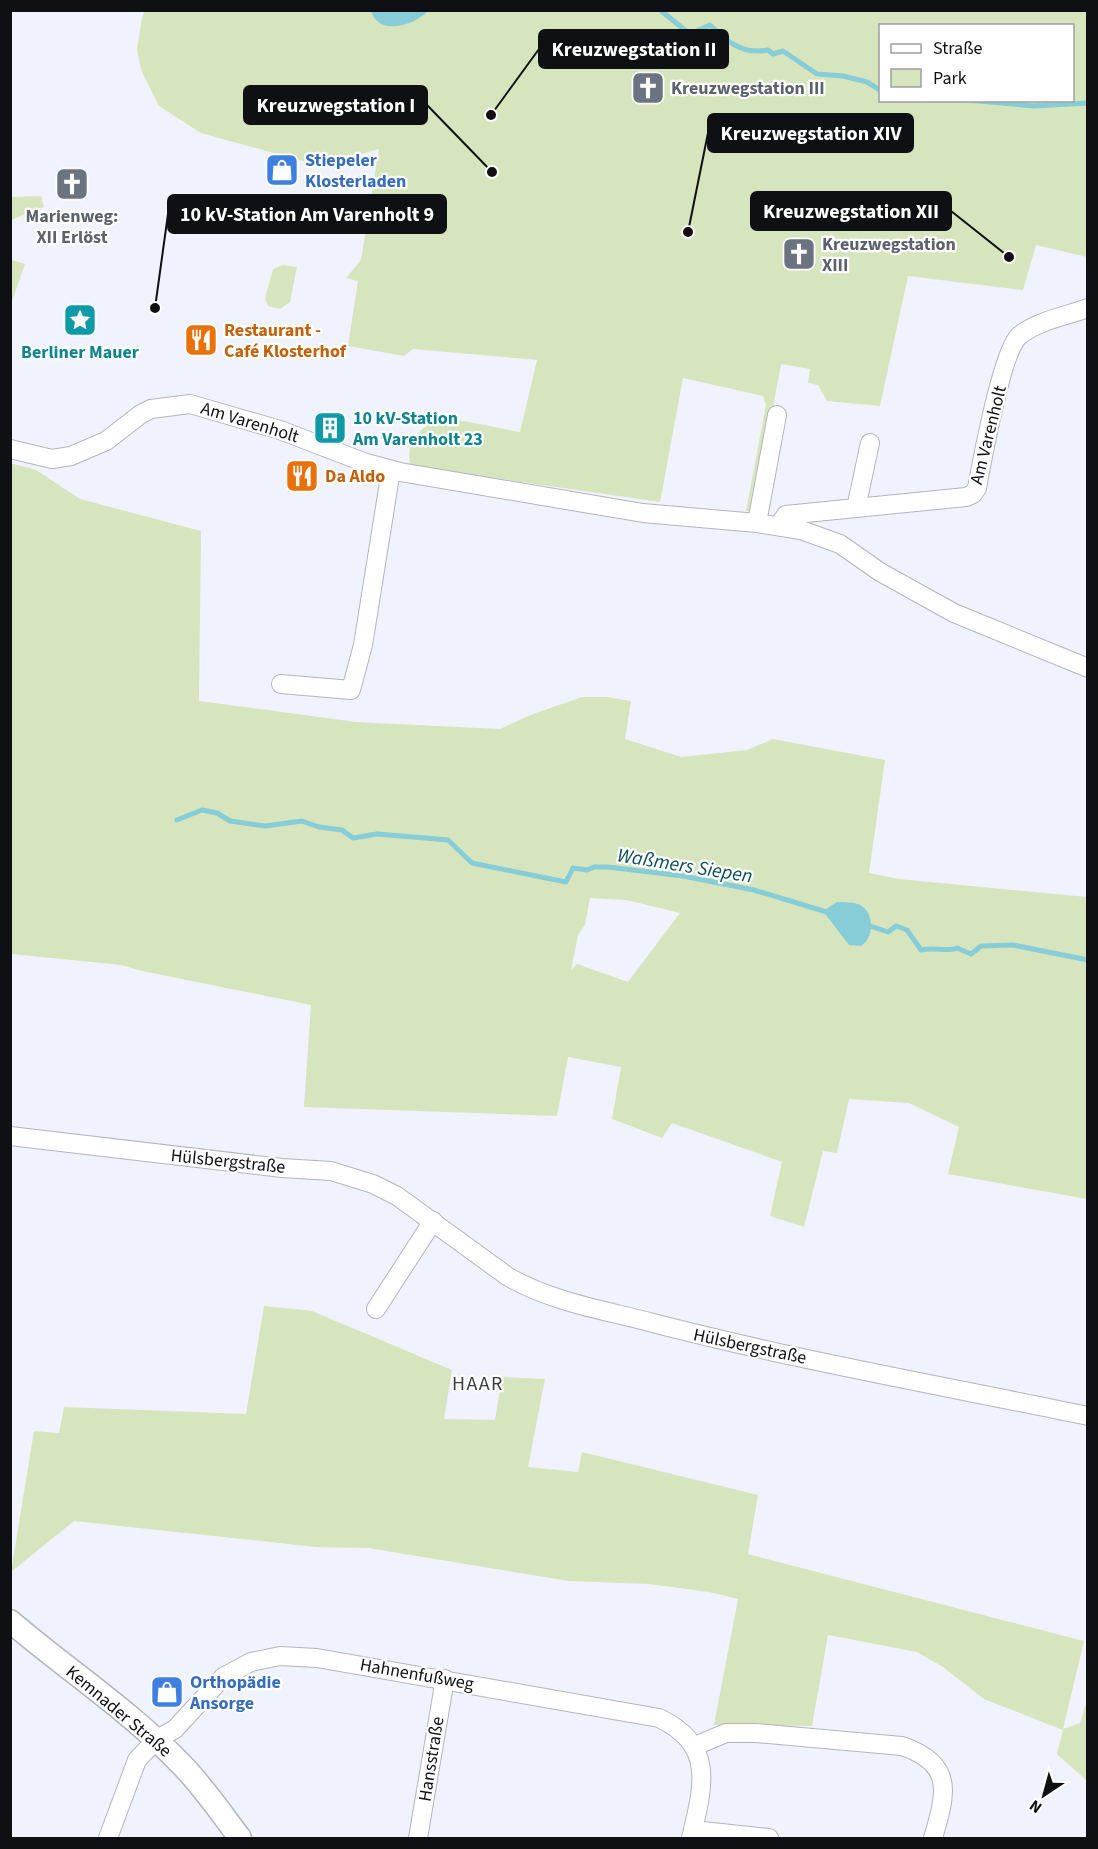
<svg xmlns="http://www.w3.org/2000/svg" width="1098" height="1849" viewBox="0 0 1098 1849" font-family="'Source Sans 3',sans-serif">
	<rect width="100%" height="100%" fill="#f0f3fd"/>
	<!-- green -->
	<g fill="#d6e5bd" fill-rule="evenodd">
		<path d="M145 10 1087 11V257L1036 245 1023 290 908 276 880 406 827 401 818 385 808 383 810 369 781 364 754 512 746 511 766 405 763 396 683 378 660 502 411 466C403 440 424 421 449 420 467 420 501 429 520 432L537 360 413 349 404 356 348 346 358 281 346 278 361 260 379 149 342 159 336 168 299 160 201 133 159 106 141 70 137 49 142 18ZM880 26H1072V100H880Z"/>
		<polygon points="41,196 44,207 11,220 11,197"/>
		<polygon points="11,260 25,264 11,304 10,260"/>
		<polygon points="283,265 297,267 290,302 280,309 268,306 265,298 273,269"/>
		<path d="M10 463 36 470 80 499 201 531 199 701 356 722 500 729 533 714 582 697H607L631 701 625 739 681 757 747 750 773 739 885 760 869 873 899 879 1087 897V1199L948 1174 959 1127 909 1103 849 1099 837 1153 823 1151 804 1227 770 1216 782 1162 672 1123 662 1138 612 1119 621 1067 568 1057 557 1116 304 1107 311 1005 142 971 121 965 11 954ZM590 898 627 900 680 913 628 982 577 964 571 970 578 935 585 925Z"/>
		<polygon points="264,1306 312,1311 452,1370 444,1419 495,1420 502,1377 545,1379 528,1467 578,1472 582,1452 758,1495 748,1554 1084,1641 1063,1729 1080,1723 1085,1706 1087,1706 1087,1781 1057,1754 1063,1730 984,1699 943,1667 917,1652 828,1635 812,1726 714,1725 738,1599 709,1592 649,1584 569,1581 368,1548 316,1547 74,1521 11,1572 34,1431 59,1433 64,1407 246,1414"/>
	</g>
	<!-- water -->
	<g fill="#86cdd7">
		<path d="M371 11V10L428 11C415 25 379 37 371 11Z"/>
		<path d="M837 902C844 902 854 902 860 905 875 913 874 938 861 946L849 945 823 911Z"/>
	</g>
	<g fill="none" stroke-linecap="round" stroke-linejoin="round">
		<!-- stream -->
		<g stroke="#86cdd7" stroke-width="5">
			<path d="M660 10 690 34 710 25C728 42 742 55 768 50L773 54 783 51 817 74 843 76 867 82 880 90"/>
			<polyline points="916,100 927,100"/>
			<polyline points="967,100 1034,106 1088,103"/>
			<polyline points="177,820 202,810 217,813 230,821 265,826 302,821 319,827 342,830 353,838 377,834 448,840 472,863 566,882 573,868 587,870 594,867 608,867 683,876 754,890 830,913"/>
			<path d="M867 925 888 932 896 926 907 930 921 950C934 947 949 952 957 948L971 954 981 946 1013 945 1088 960"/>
		</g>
		<defs>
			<g id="minor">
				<polyline points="10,449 52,459 71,456 106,441 141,414 151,409 190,404 280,430 366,463 400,472 643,513 757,523 801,530 840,544 880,572 954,613 1088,668"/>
				<polyline points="856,508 870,443"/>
				<polyline points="757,523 777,415"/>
				<path d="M779 525 786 515 966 497 973 494 977 488C982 461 1002 351 1019 336 1037 321 1066 316 1088 308"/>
				<polyline points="281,684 351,690 363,645 391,470"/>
				<path d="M10 1136 282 1168 331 1171 373 1184 397 1196 507 1276C551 1302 604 1310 653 1323 796 1360 943 1386 1088 1416"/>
				<polyline points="376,1309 433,1221"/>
				<path d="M695 1746 726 1733H756L902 1746C955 1764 946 1794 933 1838"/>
				<polyline points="693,1830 769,1838"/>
				<path d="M108 1838 137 1760 156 1740 175 1729 223 1677 251 1662 280 1656 317 1658 659 1718C716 1745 703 1787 691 1838"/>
				<polyline points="418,1838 445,1679"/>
			</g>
			<path id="tertiary" d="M10 1621C66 1669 129 1710 180 1763 203 1786 221 1813 240 1838"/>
		</defs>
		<!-- minor casing -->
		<use href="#minor" stroke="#b2b5be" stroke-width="20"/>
		<!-- tertiary casing -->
		<use href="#tertiary" stroke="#b2b5be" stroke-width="25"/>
		<!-- minor -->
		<use href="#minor" stroke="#fff" stroke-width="18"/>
		<!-- tertiary -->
		<use href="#tertiary" stroke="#fff" stroke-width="22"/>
	</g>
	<!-- icons -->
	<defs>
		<symbol id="church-square" viewBox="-11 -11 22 22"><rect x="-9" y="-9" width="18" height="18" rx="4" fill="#6b7280" stroke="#fff"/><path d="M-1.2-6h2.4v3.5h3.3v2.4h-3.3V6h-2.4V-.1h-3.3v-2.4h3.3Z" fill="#fff"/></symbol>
		<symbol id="shop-square" viewBox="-11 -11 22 22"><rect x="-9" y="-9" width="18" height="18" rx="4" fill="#3f7fe0" stroke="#fff"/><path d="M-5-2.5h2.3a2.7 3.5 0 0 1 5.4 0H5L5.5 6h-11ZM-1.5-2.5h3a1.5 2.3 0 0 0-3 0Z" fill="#fff"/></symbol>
		<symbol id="sight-square" viewBox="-11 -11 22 22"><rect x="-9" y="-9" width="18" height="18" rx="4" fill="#0f9aa8" stroke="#fff"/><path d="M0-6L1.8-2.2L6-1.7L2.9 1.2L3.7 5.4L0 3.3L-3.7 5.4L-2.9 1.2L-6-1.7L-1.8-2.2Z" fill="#fff"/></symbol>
		<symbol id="restaurant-square" viewBox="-11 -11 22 22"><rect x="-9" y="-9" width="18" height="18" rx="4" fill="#e8710a" stroke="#fff"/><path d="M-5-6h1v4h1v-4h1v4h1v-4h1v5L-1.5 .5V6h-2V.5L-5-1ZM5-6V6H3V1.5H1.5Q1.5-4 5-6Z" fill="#fff"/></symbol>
		<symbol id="building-square" viewBox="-11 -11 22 22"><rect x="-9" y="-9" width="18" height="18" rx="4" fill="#0f9aa8" stroke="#fff"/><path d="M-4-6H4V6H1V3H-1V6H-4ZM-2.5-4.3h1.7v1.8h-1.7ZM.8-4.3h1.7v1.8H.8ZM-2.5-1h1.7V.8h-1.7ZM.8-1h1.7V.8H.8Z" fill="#fff"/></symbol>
	</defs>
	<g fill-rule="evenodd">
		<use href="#church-square" x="629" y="69" width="38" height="38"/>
		<use href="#shop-square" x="263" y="151" width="38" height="38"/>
		<use href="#church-square" x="53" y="165" width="38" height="38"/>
		<use href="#church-square" x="780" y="235" width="38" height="38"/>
		<use href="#sight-square" x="61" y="301" width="38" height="38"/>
		<use href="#restaurant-square" x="182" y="321" width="38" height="38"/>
		<use href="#building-square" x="311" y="409" width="38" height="38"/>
		<use href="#restaurant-square" x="283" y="457" width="38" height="38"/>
		<use href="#shop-square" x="148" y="1673" width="38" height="38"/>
	</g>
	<g text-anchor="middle" stroke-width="4.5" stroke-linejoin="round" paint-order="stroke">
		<!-- worship labels -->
		<g font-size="18" font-weight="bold" fill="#5b616d" stroke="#fff" text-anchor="start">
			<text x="671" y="94">Kreuzwegstation III</text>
			<text x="72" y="222" text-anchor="middle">Marienweg:<tspan x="72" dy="21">XII Erlöst</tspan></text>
			<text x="822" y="250">Kreuzwegstation<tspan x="822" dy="21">XIII</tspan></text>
		</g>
		<!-- shop labels -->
		<g font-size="18" font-weight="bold" fill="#366cbe" stroke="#fff" text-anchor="start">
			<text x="305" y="166">Stiepeler<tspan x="305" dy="21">Klosterladen</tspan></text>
			<text x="190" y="1688">Orthopädie<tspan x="190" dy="21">Ansorge</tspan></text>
		</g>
		<!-- food labels -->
		<g font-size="18" font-weight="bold" fill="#c56008" stroke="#fff" text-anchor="start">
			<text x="224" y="336">Restaurant -<tspan x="224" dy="21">Café Klosterhof</tspan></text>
			<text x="325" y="482">Da Aldo</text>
		</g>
		<!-- culture labels -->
		<g font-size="18" font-weight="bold" fill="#0d838f" stroke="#fff">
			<text x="80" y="358">Berliner Mauer</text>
			<text x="353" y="424" text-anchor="start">10 kV-Station<tspan x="353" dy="21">Am Varenholt 23</tspan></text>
		</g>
		<!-- street labels -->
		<g font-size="18" fill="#0f1013" stroke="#fff">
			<text transform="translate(250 422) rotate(17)" y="6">Am Varenholt</text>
			<text transform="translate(988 435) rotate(-76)" y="6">Am Varenholt</text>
			<text transform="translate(228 1161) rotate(6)" y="6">Hülsbergstraße</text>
			<text transform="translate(750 1346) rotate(12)" y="6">Hülsbergstraße</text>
			<text transform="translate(417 1674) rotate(10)" y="6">Hahnenfußweg</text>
			<text transform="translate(119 1711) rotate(40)" y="6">Kemnader Straße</text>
			<text transform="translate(431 1759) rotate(-81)" y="6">Hansstraße</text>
		</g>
		<!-- water labels -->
		<g font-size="20" font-style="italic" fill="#0e4e55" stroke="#fff">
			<text transform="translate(685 865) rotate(9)" y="7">Waßmers Siepen</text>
		</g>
		<!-- neighbourhood labels -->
		<g font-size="20" letter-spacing="1.5" fill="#393c43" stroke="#fff">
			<text x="478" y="1390">HAAR</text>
		</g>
	</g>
	<!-- callouts -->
	<path fill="none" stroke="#0f1013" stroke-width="2" d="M491 115L539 49M492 172L427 105M688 232L708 133M1009 257L951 211M155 308L168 214"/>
	<g fill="#0f1013" stroke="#fff" stroke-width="2">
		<circle cx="491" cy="115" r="6"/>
		<circle cx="492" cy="172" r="6"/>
		<circle cx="688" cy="232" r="6"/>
		<circle cx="1009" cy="257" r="6"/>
		<circle cx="155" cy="308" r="6"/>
	</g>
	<g fill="#0f1013" stroke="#0f1013" stroke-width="2">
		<rect x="539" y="30" width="189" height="38" rx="6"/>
		<rect x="244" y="86" width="183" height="38" rx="6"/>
		<rect x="708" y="114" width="205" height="38" rx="6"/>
		<rect x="751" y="192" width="200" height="38" rx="6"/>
		<rect x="168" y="195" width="278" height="38" rx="6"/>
	</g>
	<g font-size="20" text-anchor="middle" font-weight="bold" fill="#fff">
		<text x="634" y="56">Kreuzwegstation II</text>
		<text x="336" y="112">Kreuzwegstation I</text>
		<text x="811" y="140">Kreuzwegstation XIV</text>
		<text x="851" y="218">Kreuzwegstation XII</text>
		<text x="307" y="221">10 kV-Station Am Varenholt 9</text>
	</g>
	<!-- border -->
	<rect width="1098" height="1849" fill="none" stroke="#0f1013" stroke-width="24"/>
	<!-- legend -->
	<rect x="879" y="24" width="195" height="78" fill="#ffffff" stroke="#9f9fa1" stroke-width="1.5"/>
	<rect x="891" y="44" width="30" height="9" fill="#ffffff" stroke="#9f9fa1" stroke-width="1.5"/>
	<text x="933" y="54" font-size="18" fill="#0f1013">Straße</text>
	<rect x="891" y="69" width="30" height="18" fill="#d6e5bd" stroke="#9f9fa1" stroke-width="1.5"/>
	<text x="933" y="84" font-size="18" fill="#0f1013">Park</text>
	<!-- north arrow -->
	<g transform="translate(1044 1795) rotate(216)" stroke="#ffffff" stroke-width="4.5" paint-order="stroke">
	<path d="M0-4.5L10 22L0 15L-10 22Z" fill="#0f1013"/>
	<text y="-9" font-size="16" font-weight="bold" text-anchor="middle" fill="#0f1013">N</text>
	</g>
</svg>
